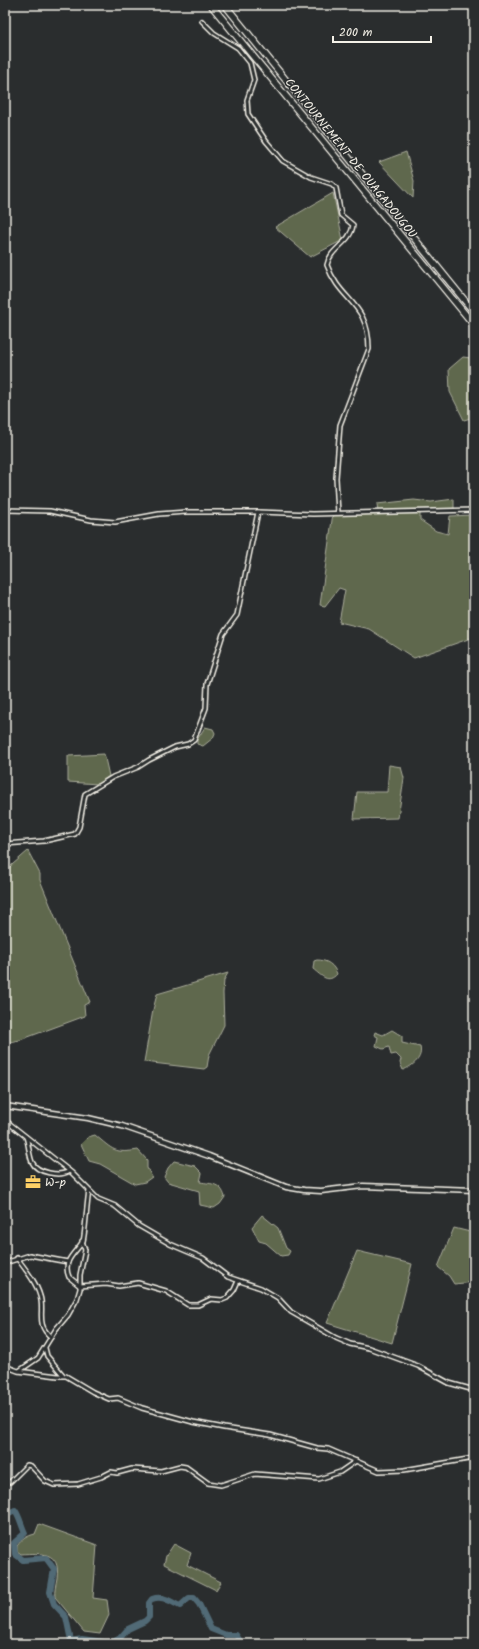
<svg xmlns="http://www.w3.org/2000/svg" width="479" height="1649" viewBox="0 0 479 1649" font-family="Kalam,sans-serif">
	<rect width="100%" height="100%" fill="#2a2d2e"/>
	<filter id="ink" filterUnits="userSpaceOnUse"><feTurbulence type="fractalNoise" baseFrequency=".025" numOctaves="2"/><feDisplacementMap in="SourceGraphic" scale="8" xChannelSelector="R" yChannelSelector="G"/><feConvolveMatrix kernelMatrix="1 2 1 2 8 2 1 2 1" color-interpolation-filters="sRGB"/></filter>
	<g filter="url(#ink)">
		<!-- green -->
		<g fill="#5f674e" stroke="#aaac9b">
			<polygon points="406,152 414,181 413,198 379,162"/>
			<polygon points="333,193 343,240 310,257 275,227"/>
			<polygon points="463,357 471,358 474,363 474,417 464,420 450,392 449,369"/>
			<polygon points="454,499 454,510 420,511 420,520 436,531 448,534 450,516 474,515 474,637 414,658 369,629 339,622 345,590 339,588 325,606 320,605 333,513 378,512 377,504 414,500 431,502"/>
			<polygon points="205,727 213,729 215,733 213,738 203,746 197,744 197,740"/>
			<polygon points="104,754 109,776 98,784 68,782 68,756"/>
			<polygon points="389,765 401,767 404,778 398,818 354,819 357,792 387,792"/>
			<polygon points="28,851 40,874 40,880 90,1002 84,1005 85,1016 20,1040 5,1043 5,871"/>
			<path d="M317 960C327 960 334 965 337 974 328 984 322 976 313 969L314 961Z"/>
			<polygon points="228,973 224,980 223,993 224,1025 209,1055 207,1067 204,1069 144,1062 153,1010 157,994"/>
			<path d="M392 1030 402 1036V1043L420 1047C423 1058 413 1066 403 1070L400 1063 401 1059 396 1054 391 1055 389 1047 383 1049 376 1046 378 1037 374 1035 375 1032 383 1035Z"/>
			<path d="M95 1135C113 1150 115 1154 138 1150L147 1160V1168L152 1177 145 1182 135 1184 100 1164 89 1161 81 1144 88 1137Z"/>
			<path d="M174 1161 195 1166 202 1173 200 1182C212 1184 221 1183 225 1197L220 1204 214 1208 200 1205 199 1191 168 1182 164 1177 168 1168Z"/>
			<polygon points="262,1215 278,1228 286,1248 290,1251 288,1255 281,1256 266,1243 259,1241 252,1227"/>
			<polygon points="454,1228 474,1233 474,1282 454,1284 449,1276 438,1267"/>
			<polygon points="357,1251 412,1264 392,1343 327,1323"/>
			<path d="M39 1524 97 1545 93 1598 107 1600 109 1615 100 1634 84 1632 55 1597C54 1589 56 1585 57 1578 61 1551 41 1553 21 1554L17 1551V1546C22 1539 27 1536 35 1534Z"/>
			<polygon points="174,1544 191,1553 187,1565 221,1582 216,1590 164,1564 166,1556"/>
		</g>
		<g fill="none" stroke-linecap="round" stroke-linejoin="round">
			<!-- stream -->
			<polyline stroke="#92a0a4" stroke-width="1" points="99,1644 100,1642"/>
			<!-- river -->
			<path stroke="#516a76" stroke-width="6" d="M5 1515 15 1510C20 1517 21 1525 25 1533L14 1543 15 1554 23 1560 46 1558 54 1569 50 1592 54 1604 66 1617 71 1641 82 1639 111 1643 120 1638 128 1629 145 1621 149 1617V1603L152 1599C163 1595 169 1601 180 1606L189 1598H194L199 1604 211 1629 226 1635H236L242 1644"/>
			<defs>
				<g id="street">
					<path d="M202 21 214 33 238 48 250 63 254 80 247 100 248 114 266 141 283 161 311 177 332 184 336 188 341 215 353 225C351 243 330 248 327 265 340 302 369 302 369 349L340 425 336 478 338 513"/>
					<polyline points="5,510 50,511 91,520 115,522 159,514 186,512 258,512 313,514 474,510"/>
					<polyline points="5,844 44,841 75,834 79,827 85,794 113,777 138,767 149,760 175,747 188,744 194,740 206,708 207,684 223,634 237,615 258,512"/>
					<polyline points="5,1120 72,1173 98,1199 115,1206 139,1226 170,1244 203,1258 228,1277 261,1288 278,1298 291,1312 336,1338 350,1344 369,1348 418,1366 449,1383 474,1390"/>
					<path d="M26 1137C29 1145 29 1155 32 1162 37 1173 60 1177 69 1171"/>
					<path d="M89 1191C87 1201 85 1236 83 1241 75 1254 62 1260 69 1277L80 1286 106 1284 119 1286 138 1283 166 1291 188 1305H198L211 1299 222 1300 227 1298 234 1290 238 1281"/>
					<path d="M17 1258C26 1270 36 1282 40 1296 45 1311 35 1324 51 1337"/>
					<polyline points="5,1263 30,1255 68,1262"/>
					<polyline points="45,1348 47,1356 63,1375"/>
					<polyline points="5,1366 18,1371 58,1376 66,1376 93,1392 109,1399 118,1398 142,1408 193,1422 224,1428 270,1435 317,1448 328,1449 379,1471 404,1470 474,1458"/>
					<polyline points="19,1371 38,1358 56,1329 68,1315 77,1299 80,1289 80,1275 85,1250 82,1241"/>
					<polyline points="5,1482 10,1482 27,1465 31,1466 45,1481 54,1485 78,1484 101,1477 111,1472 117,1473 132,1469 161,1471 180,1466 186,1467 208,1483 221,1485 255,1474 319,1479 340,1472 356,1461"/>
				</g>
				<polyline id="secondary" points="5,1106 88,1118 122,1126 209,1156 286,1187 304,1190 321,1191 363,1186 474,1190"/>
				<g id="highway">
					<polyline points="211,5 474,325"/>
					<polyline points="225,5 474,312"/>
				</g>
			</defs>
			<!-- street casing -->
			<use href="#street" stroke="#f4f1e8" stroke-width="6"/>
			<!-- secondary casing -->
			<use href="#secondary" stroke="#f4f1e8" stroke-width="7"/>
			<!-- highway casing -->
			<use href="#highway" stroke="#f4f1e8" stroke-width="8"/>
			<!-- street -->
			<use href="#street" stroke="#2a2d2e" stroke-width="3"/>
			<!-- secondary -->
			<use href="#secondary" stroke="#2a2d2e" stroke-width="4"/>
			<!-- highway -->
			<use href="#highway" stroke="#2a2d2e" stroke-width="5.5"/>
		</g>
	</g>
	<!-- icons -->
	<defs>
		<symbol id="office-bare" viewBox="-9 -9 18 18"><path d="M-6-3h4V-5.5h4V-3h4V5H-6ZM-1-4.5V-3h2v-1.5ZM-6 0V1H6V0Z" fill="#ffd166" stroke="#2a2d2e" stroke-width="2.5" paint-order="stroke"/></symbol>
	</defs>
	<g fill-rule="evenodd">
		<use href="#office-bare" x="22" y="1171" width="22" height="22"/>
	</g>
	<g text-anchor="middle" stroke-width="3" stroke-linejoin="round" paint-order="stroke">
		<!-- street labels -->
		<g font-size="12" fill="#f4f1e8" stroke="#2a2d2e">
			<text transform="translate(351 158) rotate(51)" y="4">CONTOURNEMENT DE OUAGADOUGOU</text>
		</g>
		<!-- poi labels -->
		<g font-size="12" fill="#f4f1e8" stroke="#2a2d2e" text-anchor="start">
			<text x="45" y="1186">W-p</text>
		</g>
	</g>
	<!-- margin -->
	<rect width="479" height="1649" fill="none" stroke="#2a2d2e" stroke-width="20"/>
	<rect x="10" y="10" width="459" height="1629" fill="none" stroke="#f4f1e8" stroke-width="1.5" filter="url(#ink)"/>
	<!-- scale -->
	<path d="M333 36v6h98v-6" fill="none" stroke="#f4f1e8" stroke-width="2"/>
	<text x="339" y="36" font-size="12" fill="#f4f1e8" stroke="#2a2d2e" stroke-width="3" paint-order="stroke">200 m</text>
</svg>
